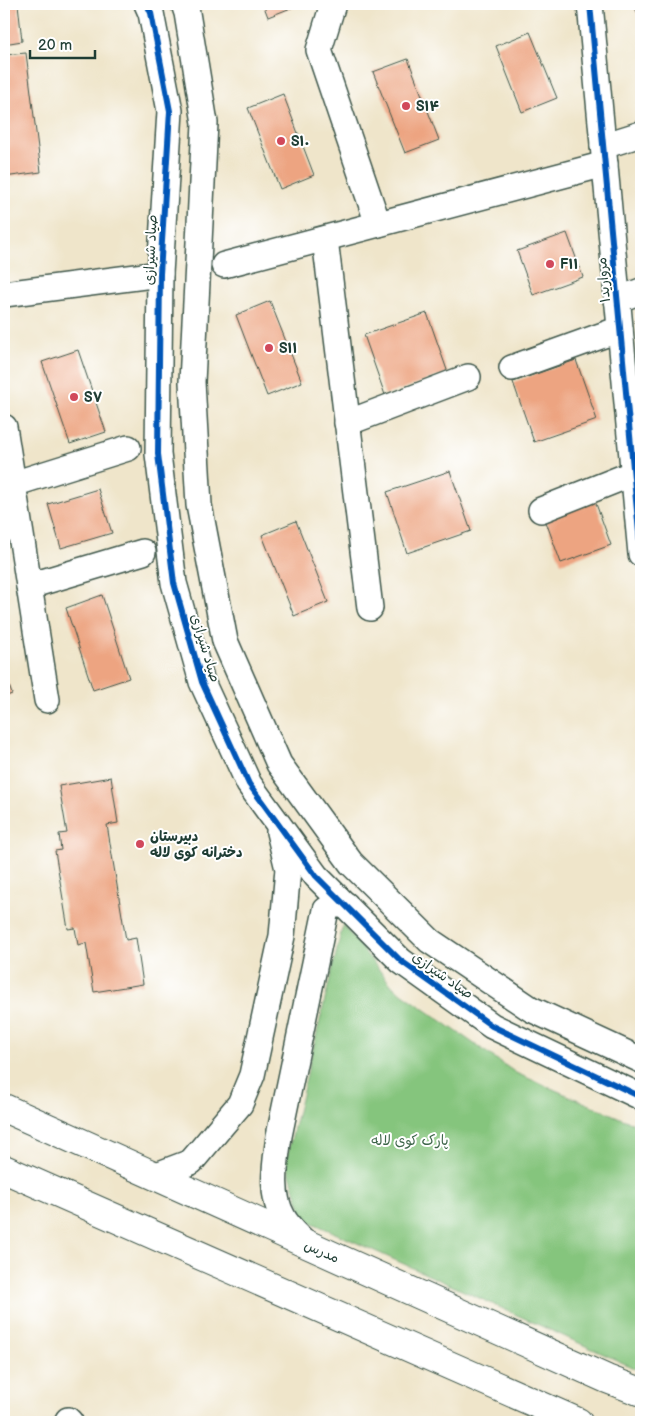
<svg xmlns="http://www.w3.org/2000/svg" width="645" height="1426" viewBox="0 0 645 1426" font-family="'Balsamiq Sans','Playpen Sans Arabic',sans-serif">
	<rect width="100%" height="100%" fill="#fff"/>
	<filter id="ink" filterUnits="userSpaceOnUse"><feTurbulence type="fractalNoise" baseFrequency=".02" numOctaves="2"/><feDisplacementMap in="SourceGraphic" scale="10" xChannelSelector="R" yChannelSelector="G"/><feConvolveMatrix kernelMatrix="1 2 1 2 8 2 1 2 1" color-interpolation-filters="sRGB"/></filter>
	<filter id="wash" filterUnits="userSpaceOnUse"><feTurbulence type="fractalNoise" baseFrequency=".0096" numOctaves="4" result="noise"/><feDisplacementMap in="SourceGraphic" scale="20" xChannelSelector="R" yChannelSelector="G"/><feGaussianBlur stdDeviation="1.12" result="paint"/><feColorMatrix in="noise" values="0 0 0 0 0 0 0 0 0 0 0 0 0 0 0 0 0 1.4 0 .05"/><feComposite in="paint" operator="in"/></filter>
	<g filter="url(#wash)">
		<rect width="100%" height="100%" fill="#efe5ca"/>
		<!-- green -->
		<polygon fill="#85c57d" stroke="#528158" points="343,925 393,987 516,1073 641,1127 641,1371 304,1219 286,1161"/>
		<g id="blocks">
			<!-- building -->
			<g fill="#eda481">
				<polygon points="4,4 18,4 22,41 4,44"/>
				<polygon points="263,4 301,4 268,17"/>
				<polygon points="641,5 641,23 635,7"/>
				<polygon points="530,32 557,98 522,112 496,46"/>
				<polygon points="26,53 41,172 4,177 4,55"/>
				<polygon points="408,59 439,140 405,153 373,72"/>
				<polygon points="283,94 314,175 280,189 248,108"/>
				<polygon points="567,233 583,277 533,295 517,251"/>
				<polygon points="270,301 302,382 267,396 236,315"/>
				<polygon points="427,313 448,373 385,395 364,335"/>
				<polygon points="78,350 106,432 70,444 42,362"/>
				<polygon points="576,360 597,420 534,442 513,382"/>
				<polygon points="450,471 471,531 407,553 387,492"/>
				<polygon points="98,489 112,533 61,548 48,504"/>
				<polygon points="595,501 611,545 561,563 545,519"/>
				<polygon points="296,521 328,602 294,616 262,535"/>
				<polygon points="102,595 129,678 93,690 66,608"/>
				<polygon points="4,672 12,694 4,697"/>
				<polygon points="111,777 118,823 107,825 126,940 136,938 143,984 94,992 86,943 78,945 75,928 68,929 55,851 61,850 59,834 67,833 59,786"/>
			</g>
		</g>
	</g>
	<g filter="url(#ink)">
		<use href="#blocks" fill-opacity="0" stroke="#3e564a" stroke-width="1"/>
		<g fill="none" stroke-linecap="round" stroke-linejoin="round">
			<defs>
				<g id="minor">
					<polyline points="147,4 151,13 170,111 160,274 158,454 174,583 202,682 249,784 316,876 401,961 492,1026 641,1097"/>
					<polyline points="184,4 187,13 205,123 192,382 199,505 225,641 279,764 351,863 430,941 531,1009 641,1060"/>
					<polyline points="333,4 319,50 378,224"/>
					<polyline points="590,4 641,554"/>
					<polyline points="603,146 641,134"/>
					<polyline points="325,239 370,608"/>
					<polyline points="224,265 605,164"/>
					<polyline points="4,294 160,274"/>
					<polyline points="617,300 641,291"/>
					<polyline points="512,368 620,329"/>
					<polyline points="347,423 468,377"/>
					<polyline points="4,427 47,700"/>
					<polyline points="13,484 128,448"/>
					<polyline points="541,510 634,473"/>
					<polyline points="29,586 143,552"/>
					<polyline points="154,1176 191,1162 240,1104 252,1075 282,936 288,869 279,832"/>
					<path d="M306 1244C299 1236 288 1227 283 1217 269 1193 276 1161 279 1136L326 910 333 905H346"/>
					<polyline points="68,1420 70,1422"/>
				</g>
				<g id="major">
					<polyline points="4,1108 607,1379 641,1392"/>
					<polyline points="4,1169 578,1422"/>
				</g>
			</defs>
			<!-- minor casing -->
			<use href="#minor" stroke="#3e564a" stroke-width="28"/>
			<!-- major casing -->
			<use href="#major" stroke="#3e564a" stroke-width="30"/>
			<!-- minor -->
			<use href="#minor" stroke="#fff" stroke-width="25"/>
			<!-- major -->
			<use href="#major" stroke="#fff" stroke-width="28"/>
			<defs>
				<g id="cycleway">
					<polyline points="147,4 151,13 170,111 160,274 158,454 174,583 202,682 249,784 316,876 401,961 492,1026 641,1097"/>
					<polyline points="590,4 641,554"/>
				</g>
			</defs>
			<!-- cycleway casing -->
			<use href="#cycleway" stroke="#fff" stroke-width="9"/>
			<!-- cycleway -->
			<use href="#cycleway" stroke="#0057b8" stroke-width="6"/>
		</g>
	</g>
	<!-- markers -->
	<g fill="#d1495b" stroke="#fff" stroke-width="2">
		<circle cx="406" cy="106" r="5"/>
		<circle cx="281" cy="141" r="5"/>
		<circle cx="550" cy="264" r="5"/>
		<circle cx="269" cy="348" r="5"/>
		<circle cx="74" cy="397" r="5"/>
		<circle cx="140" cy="844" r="5"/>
	</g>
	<g text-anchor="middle" stroke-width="4" stroke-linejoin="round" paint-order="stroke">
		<!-- poi labels -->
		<g font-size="14" font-weight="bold" fill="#1f3d34" stroke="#fff" text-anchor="start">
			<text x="416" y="111">S۱۴</text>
			<text x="291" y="146">S۱۰</text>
			<text x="560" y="269">F۱۱</text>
			<text x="279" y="353">S۱۱</text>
			<text x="84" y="402">S۷</text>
			<text x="150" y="841">دبیرستان<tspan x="150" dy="16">دخترانه کوی لاله</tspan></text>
		</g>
		<!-- street labels -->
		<g font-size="14" fill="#1f3d34" stroke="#fff">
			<text transform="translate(150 250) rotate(-87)" y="5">صیاد شیرازی</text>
			<text transform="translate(603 280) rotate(-95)" y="5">مروارید۱</text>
			<text transform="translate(206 648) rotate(73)" y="5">صیاد شیرازی</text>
			<text transform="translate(443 975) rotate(35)" y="5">صیاد شیرازی</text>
			<text transform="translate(322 1251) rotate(24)" y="5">مدرس</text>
		</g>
		<!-- park labels -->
		<g font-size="14" fill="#3e664a" stroke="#fff">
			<text x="410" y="1145">پارک کوی لاله</text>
		</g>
	</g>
	<!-- margin -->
	<rect width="645" height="1426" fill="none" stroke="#fff" stroke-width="20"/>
	<!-- scale -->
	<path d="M30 50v8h65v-8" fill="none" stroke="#1f3d34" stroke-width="2.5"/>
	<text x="38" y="50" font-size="15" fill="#1f3d34" stroke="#ffffff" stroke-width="4" paint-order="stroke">20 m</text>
</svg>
